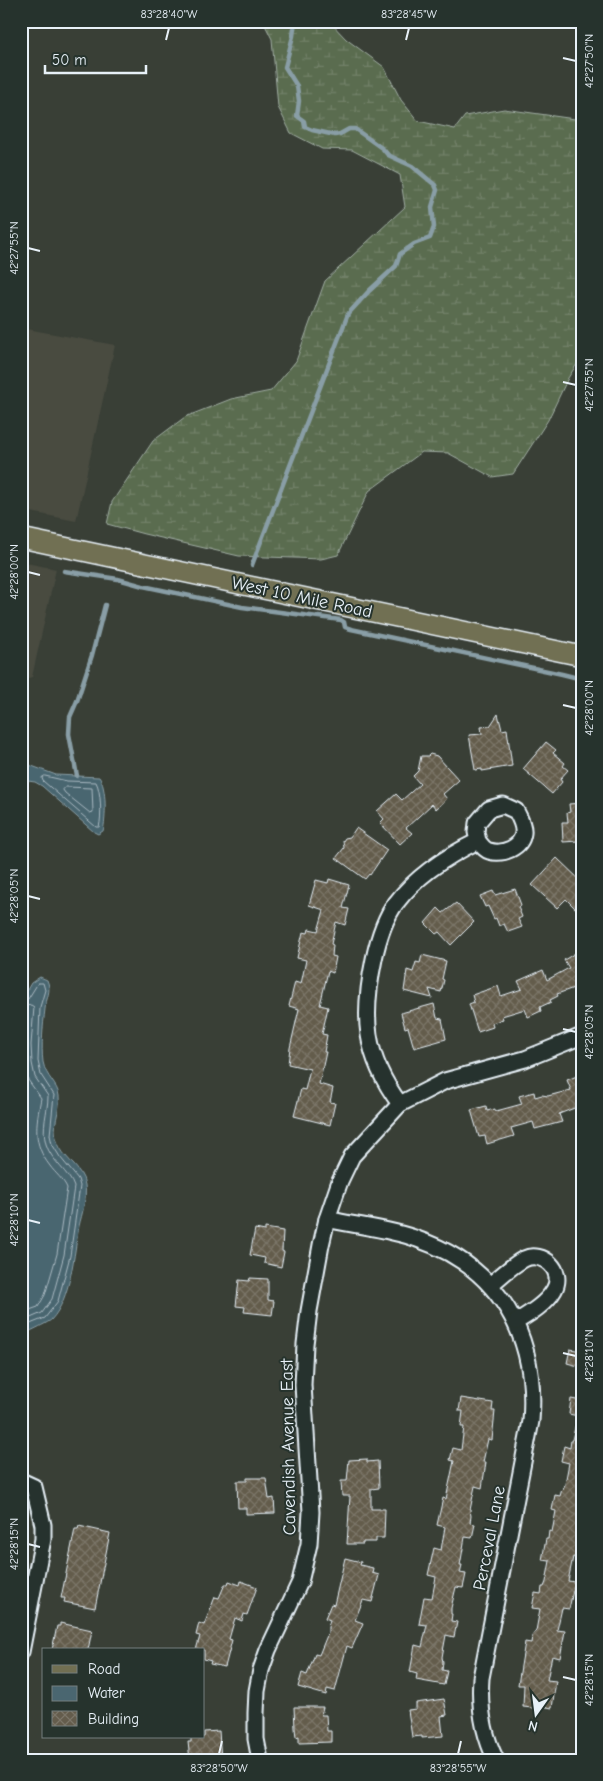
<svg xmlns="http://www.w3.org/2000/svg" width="603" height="1781" viewBox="0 0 603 1781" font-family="'Comic Neue',sans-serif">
	<defs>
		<pattern id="wetland-marsh" width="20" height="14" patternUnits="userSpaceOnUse" patternTransform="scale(1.25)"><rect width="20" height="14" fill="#5a6c4f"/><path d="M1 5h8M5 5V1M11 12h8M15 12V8" fill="none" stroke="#728169"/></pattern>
		<pattern id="building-cross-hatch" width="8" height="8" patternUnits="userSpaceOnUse" patternTransform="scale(1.25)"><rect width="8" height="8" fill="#645c4c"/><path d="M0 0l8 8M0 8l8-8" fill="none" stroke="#7a7467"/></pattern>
	</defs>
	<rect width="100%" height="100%" fill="#393f36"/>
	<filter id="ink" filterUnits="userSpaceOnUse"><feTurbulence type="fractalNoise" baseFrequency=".02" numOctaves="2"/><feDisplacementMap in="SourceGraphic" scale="10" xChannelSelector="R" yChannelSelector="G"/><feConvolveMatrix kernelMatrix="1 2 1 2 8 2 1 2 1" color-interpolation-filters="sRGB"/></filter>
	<g filter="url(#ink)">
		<!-- built -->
		<g fill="#494b41">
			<polygon points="21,328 115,345 76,521 21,510"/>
			<polygon points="21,562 56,569 32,677 21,680"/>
		</g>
		<!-- wetland -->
		<polygon fill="url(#wetland-marsh)" stroke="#a1aea4" points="263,21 329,21 346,39 384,67 401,100 418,121 455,129 465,116 504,109 582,120 582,356 568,378 548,420 513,474 492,477 448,453 422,452 369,491 338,555 321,559 239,556 144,534 107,524 112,502 153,441 185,417 231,399 271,391 296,361 325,281 405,207 400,175 352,150 322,149 291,133 278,107 272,39"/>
		<!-- water -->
		<g fill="#4a6670" stroke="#899ea6">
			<path d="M21 762 56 775 99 777C107 787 106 819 103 831L98 834 94 832 42 786 35 782 21 780Z"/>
			<path d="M40 977 47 980C52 991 46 998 45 1009 43 1026 41 1046 43 1062 46 1078 58 1084 59 1096 61 1111 51 1126 57 1141 62 1158 83 1168 85 1185 87 1198 82 1214 79 1226 74 1253 71 1299 51 1320 49 1322 25 1334 21 1335V997L24 995 31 983Z"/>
		</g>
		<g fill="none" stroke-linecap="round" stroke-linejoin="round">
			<!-- shore -->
			<g stroke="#a9b9c2" stroke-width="1">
				<path d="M45 776 67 781 96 782C101 791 102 817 99 827H96L43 781 42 778Z"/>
				<polygon points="66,787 92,788 93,812 90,813 65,793 63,790"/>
				<polyline points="21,1001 28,999 38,983 43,983 45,990 40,1007 38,1061 41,1075 54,1095 50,1135 52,1144 60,1157 78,1179 80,1186 70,1256 58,1301 45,1318 30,1324 21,1330"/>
				<path d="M21 1007 31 1005 34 1007 31 1045 32 1063 35 1077 48 1096C48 1112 41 1127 46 1144 51 1161 70 1173 74 1187L64 1255 52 1299 42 1313 21 1322"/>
				<path d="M21 1015 25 1017 24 1045 25 1064 28 1080 41 1098C36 1125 32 1143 50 1166 55 1173 64 1180 67 1188L57 1254 45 1295 38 1307 21 1313"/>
			</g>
			<!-- stream -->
			<g stroke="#899ea6" stroke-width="4.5">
				<polyline points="252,565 348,314 369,291 396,266 400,254 414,244 430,238 434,227 432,207 437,190 435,185 412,166 388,155 383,149 355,129 349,129 340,134 335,135 312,130 305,127 304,121 297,116 299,101 297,86 285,67 293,36 295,21"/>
				<polyline points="64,571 118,579 143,586 242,607 341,620 344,622 345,627 351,629 562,674 582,679"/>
				<polyline points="77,776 69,734 70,717 77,701 92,655 105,605"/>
			</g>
		</g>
		<!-- building -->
		<g fill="url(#building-cross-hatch)" stroke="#e8f1f8">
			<polygon points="498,714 502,730 507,729 512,766 482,771 482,769 475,770 469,735 482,734 481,727 490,726"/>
			<polygon points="546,742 556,750 553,753 565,763 563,766 568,770 560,779 562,782 552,794 523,769"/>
			<polygon points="430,754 437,756 459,780 443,794 447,799 436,809 432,804 406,828 412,833 400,844 380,823 384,819 377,811 396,794 402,800 420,784 413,776 418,771 421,756 428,756"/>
			<polygon points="582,803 582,836 578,837 578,841 563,842 562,822 568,822 567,813 570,812 569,804"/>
			<polygon points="356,828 387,850 370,875 369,874 365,879 336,858 344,848 343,841 345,838 350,837"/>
			<polygon points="557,858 582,882 582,915 566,899 557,908 532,885"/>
			<polygon points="329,879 349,885 343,908 349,909 345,925 336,922 331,944 333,945 332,956 336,957 333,973 328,971 320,1005 328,1007 322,1034 327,1035 324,1052 326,1052 319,1084 333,1088 330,1102 335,1103 330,1125 294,1116 301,1089 305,1090 310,1069 288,1064 290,1048 299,1009 289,1006 295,982 301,984 306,960 297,958 303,932 308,933 309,929 318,931 324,910 309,905 316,880 328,883"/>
			<polygon points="515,889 521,905 518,907 522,917 518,919 522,927 508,932 504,924 499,926 496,918 494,919 488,906 485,907 480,896 493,891 495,895"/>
			<polygon points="456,903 474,922 451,945 439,932 436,934 425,923 438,908 443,913"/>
			<polygon points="582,949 582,985 557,994 558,996 550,1000 551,1002 540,1007 541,1011 528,1017 525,1009 502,1016 503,1019 492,1023 493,1027 478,1032 469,1004 474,1002 472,995 498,986 501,996 522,989 518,981 543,970 547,980 569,968 564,960"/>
			<polygon points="422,955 446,961 442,979 444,980 441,992 429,989 432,998 404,991 407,970 413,972 416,962 420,963"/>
			<polygon points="434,1004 437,1018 442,1019 446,1039 414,1048 408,1027 405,1028 401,1013"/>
			<polygon points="582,1074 582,1116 577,1107 559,1114 562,1122 535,1129 533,1122 511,1128 514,1136 487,1144 485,1136 479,1137 471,1110 486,1106 487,1111 495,1109 495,1111 500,1110 522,1104 519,1096 534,1092 535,1097 542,1095 548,1096 571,1090 567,1080"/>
			<polygon points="265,1228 283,1231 282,1251 284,1252 281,1267 264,1263 265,1258 250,1255 255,1229 265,1231"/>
			<polygon points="250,1278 268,1279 268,1300 274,1301 272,1315 244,1312 245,1307 236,1306 239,1280 249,1281"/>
			<polygon points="570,1349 582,1351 582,1367 567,1363"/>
			<polygon points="461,1398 493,1403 492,1411 495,1411 492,1440 488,1439 483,1462 486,1462 482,1488 475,1486 470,1510 471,1516 470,1523 475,1524 472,1538 465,1537 461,1560 460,1565 462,1565 460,1573 466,1574 463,1588 456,1587 451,1608 451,1614 452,1614 451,1621 457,1622 454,1637 446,1635 442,1657 443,1662 442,1670 447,1671 444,1685 416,1680 417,1674 410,1672 415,1645 422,1647 427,1625 419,1624 424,1597 432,1598 436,1577 428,1575 434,1548 441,1550 445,1527 437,1525 443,1498 446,1499 454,1461 450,1460 453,1448 461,1450 464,1427 461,1427 463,1411 459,1411"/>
			<polygon points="571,1399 582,1401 582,1417 569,1414"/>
			<polygon points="577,1419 582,1420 582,1543 580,1543 577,1558 573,1557 568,1581 575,1582 569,1609 562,1608 557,1630 565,1631 560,1658 552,1656 547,1680 556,1681 552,1708 542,1706 541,1709 523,1707 524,1685 518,1685 521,1666 525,1642 531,1643 532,1636 536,1631 540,1609 532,1608 535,1593 541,1594 542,1587 544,1587 546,1582 550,1561 542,1560 546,1539 548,1539 549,1531 552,1532 556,1511 552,1510 555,1495 560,1496 562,1489 563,1489 565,1484 569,1463 561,1461 564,1446 570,1448 571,1440 572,1440"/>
			<polygon points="367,1459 367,1462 378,1461 379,1488 371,1489 371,1509 385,1509 384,1538 376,1538 376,1542 363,1542 363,1544 347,1544 350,1496 342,1496 341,1481 347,1481 349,1460"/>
			<polygon points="247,1478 266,1478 269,1499 274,1498 275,1513 246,1514 246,1508 238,1508 237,1481 247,1481"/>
			<polygon points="79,1526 110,1533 95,1608 64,1602 65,1598 61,1598 75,1529 78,1529"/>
			<polygon points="345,1558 361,1562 360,1565 373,1568 372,1573 379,1575 372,1602 363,1600 355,1620 363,1623 352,1648 347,1646 335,1691 327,1689 326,1695 298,1687 302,1673 307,1675 315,1654 319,1655 328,1633 328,1627 330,1620 325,1618 331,1604 334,1605"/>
			<polygon points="229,1581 240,1585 241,1581 257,1587 247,1615 244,1614 242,1621 235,1618 229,1639 232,1640 225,1667 210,1664 211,1661 204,1659 204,1650 196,1650 200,1636 196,1635 199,1623 204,1625 215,1597 219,1598 225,1584 228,1584"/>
			<polygon points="60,1623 92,1630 88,1650 52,1650 57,1626 60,1626"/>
			<polygon points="444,1699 447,1715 441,1716 443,1736 422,1738 422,1736 412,1737 408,1710 416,1709 416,1703"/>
			<polygon points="294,1707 323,1707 321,1715 326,1715 327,1731 331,1731 331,1742 299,1743 299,1736 296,1737 295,1728"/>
			<polygon points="219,1731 221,1760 190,1760 188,1742 191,1742 191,1737 204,1737 204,1732"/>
		</g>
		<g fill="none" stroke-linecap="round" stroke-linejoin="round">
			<defs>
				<g id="minor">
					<path d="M400 1104C364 1056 362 1016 374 959 378 940 384 919 396 903 417 875 447 856 478 841 481 845 485 850 489 851 503 855 521 848 523 833 524 825 519 817 516 811L503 805 489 809 477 823 476 832 478 841"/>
					<path d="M327 1219C356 1226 391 1229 417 1239 499 1267 538 1336 531 1421L481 1678C479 1706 483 1734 496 1760"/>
					<path d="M490 1285C500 1277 512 1265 524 1259 543 1250 565 1271 554 1290 546 1304 529 1314 516 1322"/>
					<polyline points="21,1481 34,1487 43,1525 43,1539 21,1652"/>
					<polyline points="260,1760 256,1739 256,1713 257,1691 261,1670 268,1650 300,1582 309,1544 311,1512 303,1385 305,1344 309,1311 321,1245 327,1219 340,1181 352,1156 400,1104 445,1081 525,1059 582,1036"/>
				</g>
				<polyline id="major" points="21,538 582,656"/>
			</defs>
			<!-- minor casing -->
			<use href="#minor" stroke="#e8f1f8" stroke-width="19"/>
			<!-- major casing -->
			<use href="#major" stroke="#e8f1f8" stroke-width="22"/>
			<!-- minor -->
			<use href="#minor" stroke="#26332d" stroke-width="15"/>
			<!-- major -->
			<use href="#major" stroke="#716f52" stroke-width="19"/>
		</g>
	</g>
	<!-- ticks -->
	<path fill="none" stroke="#e8f1f8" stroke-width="2" d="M166 40 169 28M406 40 409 28M563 58 576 61M28 248 40 251M563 382 576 385M28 572 40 575M563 705 576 708M28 896 40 899M563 1029 576 1032M28 1220 40 1223M563 1353 576 1356M28 1544 40 1547M563 1677 576 1680M219 1754 222 1741M458 1754 461 1741"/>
	<g text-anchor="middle" stroke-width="4" stroke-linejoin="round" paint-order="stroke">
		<!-- street labels -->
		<g font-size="18" fill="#e8f1f8" stroke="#26332d">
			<text transform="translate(302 597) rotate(12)" y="6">West 10 Mile Road</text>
			<text transform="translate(288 1447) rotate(-91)" y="6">Cavendish Avenue East</text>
			<text transform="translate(489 1538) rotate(-79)" y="6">Perceval Lane</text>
		</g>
	</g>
	<!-- margin -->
	<rect width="603" height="1781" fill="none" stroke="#26332d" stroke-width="55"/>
	<!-- legend -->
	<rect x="42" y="1648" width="162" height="90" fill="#26332d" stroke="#747f7e"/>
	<rect x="52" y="1665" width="25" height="8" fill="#716f52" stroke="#747f7e"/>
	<text x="88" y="1674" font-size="15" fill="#e8f1f8">Road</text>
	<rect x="52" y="1686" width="25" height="15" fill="#4a6670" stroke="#747f7e"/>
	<text x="88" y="1698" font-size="15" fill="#e8f1f8">Water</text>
	<rect x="52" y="1711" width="25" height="15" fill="url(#building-cross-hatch)" stroke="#747f7e"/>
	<text x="88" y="1724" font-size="15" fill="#e8f1f8">Building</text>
	<!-- north arrow -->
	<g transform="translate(536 1714) rotate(194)" stroke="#26332d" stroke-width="4" paint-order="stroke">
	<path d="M0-4L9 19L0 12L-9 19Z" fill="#e8f1f8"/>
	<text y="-8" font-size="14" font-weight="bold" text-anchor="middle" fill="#e8f1f8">N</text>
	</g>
	<!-- scale -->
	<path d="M45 65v8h101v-8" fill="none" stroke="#e8f1f8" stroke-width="2.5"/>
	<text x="52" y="65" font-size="15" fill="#e8f1f8" stroke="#26332d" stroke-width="4" paint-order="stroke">50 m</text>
	<rect x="28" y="28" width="548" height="1726" fill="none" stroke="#e8f1f8" stroke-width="2"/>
	<g font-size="12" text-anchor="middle" fill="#e8f1f8">
		<text x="169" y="18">83°28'40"W</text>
		<text x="409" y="18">83°28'45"W</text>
		<text transform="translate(589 61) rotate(-90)" y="4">42°27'50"N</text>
		<text transform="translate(14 248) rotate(-90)" y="4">42°27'55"N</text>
		<text transform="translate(589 385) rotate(-90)" y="4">42°27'55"N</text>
		<text transform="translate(14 572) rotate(-90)" y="4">42°28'00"N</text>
		<text transform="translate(589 708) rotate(-90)" y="4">42°28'00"N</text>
		<text transform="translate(14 896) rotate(-90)" y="4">42°28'05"N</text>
		<text transform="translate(589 1032) rotate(-90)" y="4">42°28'05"N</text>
		<text transform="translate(14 1220) rotate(-90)" y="4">42°28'10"N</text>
		<text transform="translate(589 1356) rotate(-90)" y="4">42°28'10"N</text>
		<text transform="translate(14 1544) rotate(-90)" y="4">42°28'15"N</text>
		<text transform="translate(589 1680) rotate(-90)" y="4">42°28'15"N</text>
		<text x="219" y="1772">83°28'50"W</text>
		<text x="458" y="1772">83°28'55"W</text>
	</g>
</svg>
